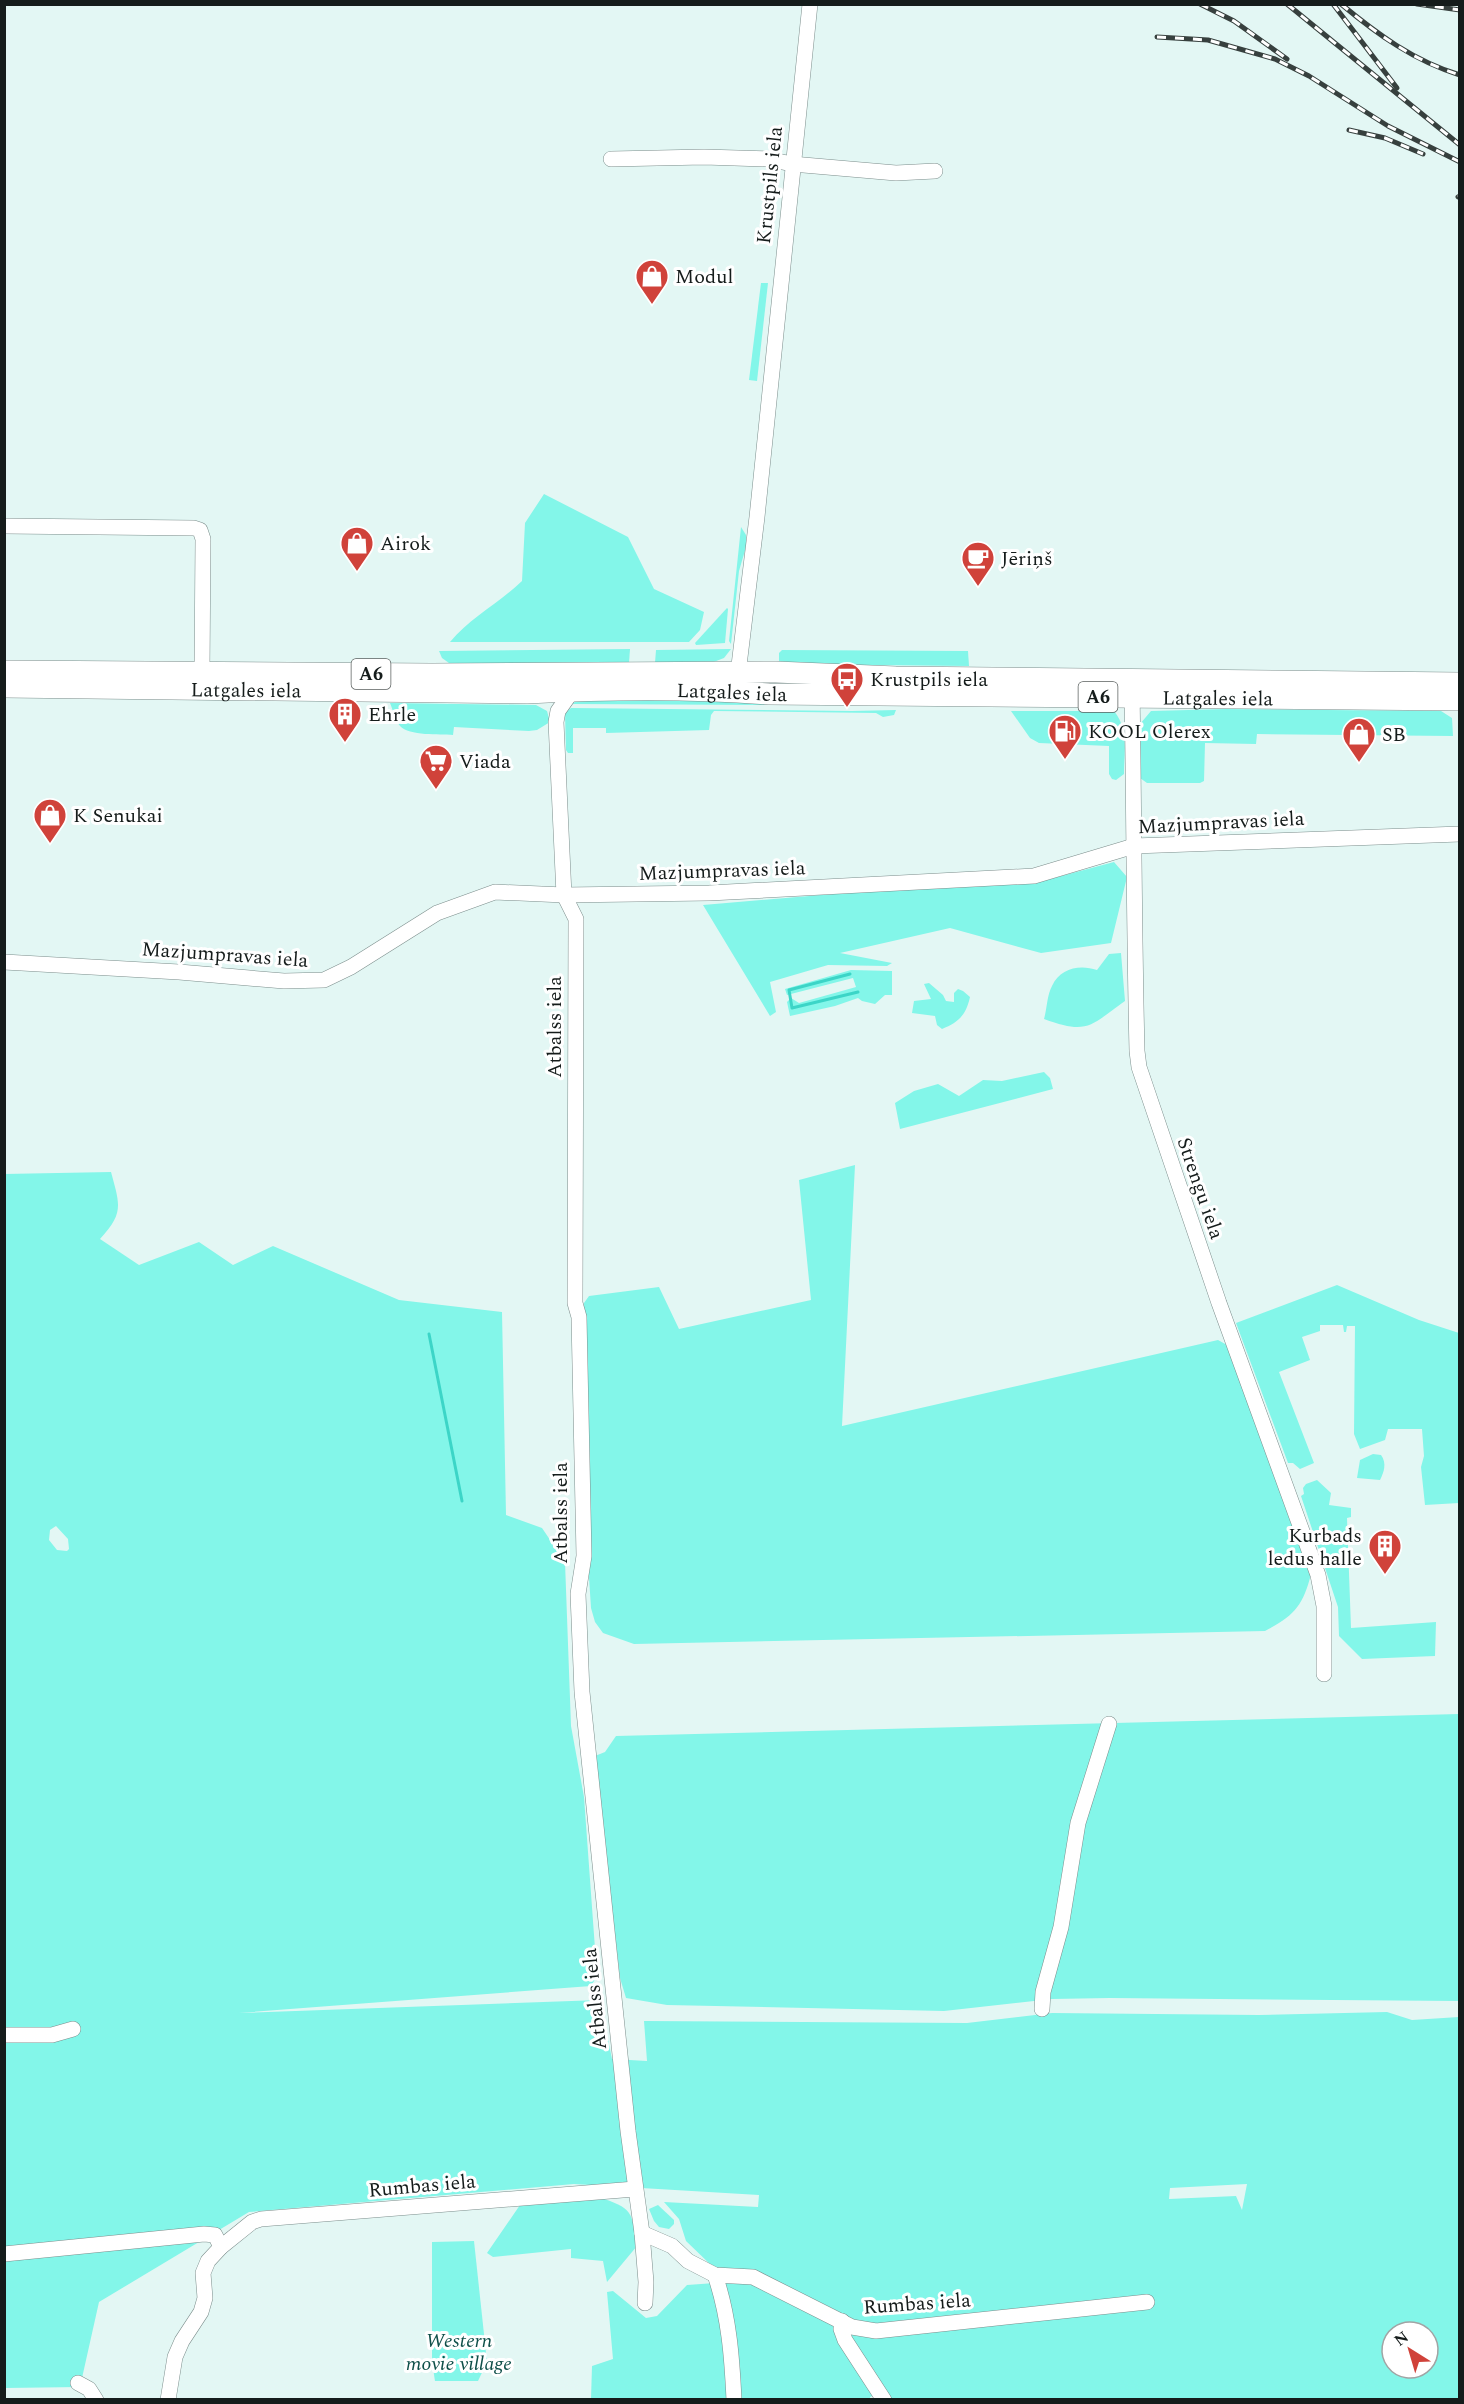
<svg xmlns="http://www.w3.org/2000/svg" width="1464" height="2404" viewBox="0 0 1464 2404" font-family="Spectral,serif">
	<rect width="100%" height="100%" fill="#e3f7f4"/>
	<!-- green -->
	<g fill="#83f6e9" fill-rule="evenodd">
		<polygon points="761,283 768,283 757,381 749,380"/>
		<path d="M544 494 628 537 654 589 704 612 700 630 689 642H450C470 618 499 603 522 581L525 523Z"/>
		<polygon points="741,527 746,535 746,547 739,571 731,644 729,641"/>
		<polygon points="727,608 728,609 725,643 696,645 695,643"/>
		<polygon points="630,649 629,663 587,667 449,663 442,658 439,651"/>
		<polygon points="731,649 724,658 711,663 655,663 656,650"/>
		<polygon points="782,650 968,651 969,666 779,664 779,653"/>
		<polygon points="579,699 730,699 767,702 764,705 572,704"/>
		<path d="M390 703 536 705 547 711 550 722 537 730 529 731 454 727 453 735C440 734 409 736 400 726 395 720 393 710 390 703Z"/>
		<polygon points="571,708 852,711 896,710 894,715 883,717 876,713 714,711 711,715 709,730 606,733 606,728 573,728 573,753 568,753 566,750 565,713"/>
		<polygon points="1226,709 1441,711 1452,718 1453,736 1257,734 1256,744 1205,743 1204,781 1200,783 1147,783 1140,778 1140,724 1151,711"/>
		<path d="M1011 711H1114C1129 729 1124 753 1124 774L1116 780 1112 779 1109 774V746L1039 743 1030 738Z"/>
		<polygon points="1114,862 1127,877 1111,943 1041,953 950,928 840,953 892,963 887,966 828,965 770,982 776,1012 770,1016 703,905 928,886 1035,883"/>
		<path d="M1121 953 1125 1001C1090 1026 1088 1035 1044 1019 1047 1009 1047 995 1052 986 1060 968 1080 964 1097 970L1109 954Z"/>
		<polygon points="851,970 892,971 892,995 885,995 875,1004 862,1001 858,998 835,1006 790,1016 787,1002 791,998 799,1003 856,987 853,978 787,995 785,989"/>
		<path d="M929 983 943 995 946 1001 954 1002V993L958 989 963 991 970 997C966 1015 959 1022 942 1029L937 1025 935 1016 912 1013 914 1001 931 999 924 984Z"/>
		<polygon points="1044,1072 1050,1078 1053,1089 900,1129 895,1103 914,1091 938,1084 959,1096 983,1080 1002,1081"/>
		<path d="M855 1165 842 1426 1218 1340 1227 1345 1311 1574C1303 1606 1294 1616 1265 1631L634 1644 603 1633 595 1622 591 1608 588 1562 584 1303 589 1296 659 1287 679 1329 811 1300 799 1180Z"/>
		<path d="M111 1172C120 1205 124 1213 100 1239L139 1265 199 1242 233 1265 273 1246 399 1300 502 1312 506 1515 542 1528 565 1562 571 1726 584 1797 597 1976 591 1986 239 2013 600 2000 612 2059 647 2061 644 2021 967 2023 1052 2013 1259 2015 1387 2012 1412 2020 1459 2017V2399L890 2400 884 2391 870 2397 871 2400 591 2399 592 2366 613 2359 607 2292 613 2291 646 2318 657 2316 687 2285 715 2283 713 2267 686 2241 679 2219 664 2202 758 2207 759 2195 574 2184 249 2212 99 2302 80 2387 5 2388 4 1174ZM56 1526 68 1539 69 1549 67 1551 57 1550 49 1540 50 1530ZM1247 2184 1242 2210 1236 2196 1169 2199 1170 2188ZM1392 2332H1428V2368H1392Z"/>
		<polygon points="1337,1285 1419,1320 1459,1333 1459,1503 1425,1505 1421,1467 1424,1456 1422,1429 1388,1429 1385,1440 1360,1449 1354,1434 1355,1326 1347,1326 1346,1332 1344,1332 1343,1325 1320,1325 1320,1331 1302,1337 1310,1360 1279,1372 1314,1463 1300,1469 1293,1463 1288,1463 1236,1323"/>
		<path d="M1373 1454 1381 1455C1387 1463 1384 1472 1380 1480L1357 1478 1360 1460Z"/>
		<polygon points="1317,1480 1331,1493 1329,1505 1351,1508 1351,1517 1347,1518 1351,1628 1436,1622 1435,1656 1362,1659 1339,1636 1338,1607 1301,1496 1304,1494 1303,1488 1306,1484"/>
		<polygon points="1459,1714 1459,2001 1110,1998 1052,1999 944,2011 667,2005 626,1998 620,1978 595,1756 605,1752 616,1736"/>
		<path d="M604 2199C635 2209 632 2216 637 2246L607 2282 603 2261 571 2258V2249L493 2257 487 2253 520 2205Z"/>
		<polygon points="658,2205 674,2220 674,2224 669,2229 659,2227 654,2221 649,2209"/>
		<polygon points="474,2241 487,2362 478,2381 435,2381 432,2362 432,2242"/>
	</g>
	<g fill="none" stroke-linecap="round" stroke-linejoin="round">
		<!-- stream -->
		<g stroke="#3cd5c7" stroke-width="3">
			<polyline points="850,974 789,990 792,1008 858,992"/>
			<polyline points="429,1334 462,1501"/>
		</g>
		<defs>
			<g id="minor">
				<polyline points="611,159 704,157 768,159 792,164 896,173 935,171"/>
				<polyline points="4,526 194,528 200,530 203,539 202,673"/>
				<polyline points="737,682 757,517 810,4"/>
				<path d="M1132 689C1134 809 1134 930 1137 1051L1139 1067 1219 1303 1318 1575 1324 1606V1674"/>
				<polyline points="573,690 558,711 556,722 564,895 576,919 575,1303 579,1317 584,1556 578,1594 582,1692 628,2131 642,2233 646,2282 645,2303"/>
				<polyline points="4,962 179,972 284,981 324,980 351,967 437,913 495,892 564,895 709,893 1034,876 1134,846 1460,834"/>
				<polyline points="1042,2009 1043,1992 1061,1927 1078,1823 1109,1724"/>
				<polyline points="4,2035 52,2035 73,2029"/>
				<polyline points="642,2233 672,2246 688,2261 715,2275 753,2277 852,2327 876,2331 1147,2302"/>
				<polyline points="221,2247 252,2222 261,2219 635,2189"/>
				<polyline points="4,2254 204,2234 215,2235 221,2247 208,2261 203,2273 205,2298 201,2312 182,2341 175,2357 168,2400"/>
				<path d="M715 2275C729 2316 732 2357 734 2400"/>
				<polyline points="842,2321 841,2329 845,2340 884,2400"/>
				<polyline points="78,2383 89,2389 96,2400"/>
			</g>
			<g id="highway">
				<polyline points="4,671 432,674 776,672 896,677 1460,683"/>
				<path id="s1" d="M4 687 527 693C607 689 689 688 769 694L1460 700"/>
			</g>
		</defs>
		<!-- minor casing -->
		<use href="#minor" stroke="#7c8e8c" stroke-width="16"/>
		<!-- highway casing -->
		<use href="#highway" stroke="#7c8e8c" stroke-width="22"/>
		<!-- minor -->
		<use href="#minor" stroke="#fff" stroke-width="15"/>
		<!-- highway -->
		<use href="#highway" stroke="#fff" stroke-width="21"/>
		<defs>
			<g id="rail">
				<polyline points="1200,4 1234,21 1287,59"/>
				<polyline points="1287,4 1460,145"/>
				<polyline points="1333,4 1397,88"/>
				<path d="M1341 4C1377 34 1414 61 1460 75"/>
				<polyline points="1417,4 1460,10"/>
				<polyline points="1157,37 1208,40 1275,59 1309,76 1388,126 1460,162"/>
				<polyline points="1349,130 1385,138 1423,154"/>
				<polyline points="1458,197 1460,196"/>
			</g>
		</defs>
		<!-- rail casing -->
		<use href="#rail" stroke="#37403e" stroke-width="5"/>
		<!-- rail -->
		<use href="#rail" stroke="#fff" stroke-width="3" stroke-dasharray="9" stroke-linecap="butt"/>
	</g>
	<!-- icons -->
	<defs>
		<symbol id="shop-pin" viewBox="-11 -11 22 30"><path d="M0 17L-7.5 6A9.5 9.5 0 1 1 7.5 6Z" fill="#d0423a" stroke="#fff"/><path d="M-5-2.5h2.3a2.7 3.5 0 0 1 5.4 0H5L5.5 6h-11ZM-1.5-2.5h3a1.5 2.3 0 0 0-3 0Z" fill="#fff"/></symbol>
		<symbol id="cafe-pin" viewBox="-11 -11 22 30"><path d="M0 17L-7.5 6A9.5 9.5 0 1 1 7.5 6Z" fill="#d0423a" stroke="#fff"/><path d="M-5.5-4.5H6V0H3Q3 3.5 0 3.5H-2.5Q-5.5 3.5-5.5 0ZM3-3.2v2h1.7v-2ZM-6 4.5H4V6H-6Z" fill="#fff"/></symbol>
		<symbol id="bus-pin" viewBox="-11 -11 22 30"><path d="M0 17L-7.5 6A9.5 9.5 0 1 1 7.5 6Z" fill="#d0423a" stroke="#fff"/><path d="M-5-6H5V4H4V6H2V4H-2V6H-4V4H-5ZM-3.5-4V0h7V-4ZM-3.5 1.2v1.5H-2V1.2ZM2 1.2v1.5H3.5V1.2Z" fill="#fff"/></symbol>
		<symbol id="building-pin" viewBox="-11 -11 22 30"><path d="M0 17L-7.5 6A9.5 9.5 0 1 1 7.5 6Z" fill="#d0423a" stroke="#fff"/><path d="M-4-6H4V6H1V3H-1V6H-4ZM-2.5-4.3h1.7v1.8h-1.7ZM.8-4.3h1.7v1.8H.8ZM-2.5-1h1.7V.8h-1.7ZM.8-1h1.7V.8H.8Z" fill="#fff"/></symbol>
		<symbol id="fuel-pin" viewBox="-11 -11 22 30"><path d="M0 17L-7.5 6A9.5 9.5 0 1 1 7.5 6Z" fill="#d0423a" stroke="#fff"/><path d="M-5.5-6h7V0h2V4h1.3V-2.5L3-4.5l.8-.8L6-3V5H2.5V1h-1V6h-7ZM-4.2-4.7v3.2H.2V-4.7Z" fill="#fff"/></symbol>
		<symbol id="supermarket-pin" viewBox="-11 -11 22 30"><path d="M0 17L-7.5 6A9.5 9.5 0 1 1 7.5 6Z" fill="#d0423a" stroke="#fff"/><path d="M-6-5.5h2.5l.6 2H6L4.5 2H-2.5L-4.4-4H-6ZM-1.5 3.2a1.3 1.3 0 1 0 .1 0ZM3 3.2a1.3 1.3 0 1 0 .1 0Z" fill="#fff"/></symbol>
	</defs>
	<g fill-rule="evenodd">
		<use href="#shop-pin" x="633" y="257" width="38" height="52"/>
		<use href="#shop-pin" x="338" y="524" width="38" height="52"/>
		<use href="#cafe-pin" x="959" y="539" width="38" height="52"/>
		<use href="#bus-pin" x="828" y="660" width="38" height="52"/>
		<use href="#building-pin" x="326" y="695" width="38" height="52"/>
		<use href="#fuel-pin" x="1046" y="712" width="38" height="52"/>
		<use href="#shop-pin" x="1340" y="715" width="38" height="52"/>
		<use href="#supermarket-pin" x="417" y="742" width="38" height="52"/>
		<use href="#shop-pin" x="31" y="796" width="38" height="52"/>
		<use href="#building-pin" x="1366" y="1527" width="38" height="52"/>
	</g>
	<g text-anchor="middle" stroke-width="6" stroke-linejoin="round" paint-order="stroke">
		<!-- shield labels -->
		<g fill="#fff" stroke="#5b605f" stroke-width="1.5">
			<rect x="351.5" y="659" width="39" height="30" rx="4.5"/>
			<rect x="1078.5" y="682" width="39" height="30" rx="4.5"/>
		</g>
		<g font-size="18" font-weight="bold" fill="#151c1b">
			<text x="371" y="680">A6</text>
			<text x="1098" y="703">A6</text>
		</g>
		<!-- street labels -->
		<g font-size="20" fill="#151c1b" stroke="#fff">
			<text transform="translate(769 185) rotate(-84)" y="7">Krustpils iela</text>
			<text dy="7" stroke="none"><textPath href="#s1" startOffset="242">Latgales iela</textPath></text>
			<text dy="7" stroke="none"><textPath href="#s1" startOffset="728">Latgales iela</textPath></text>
			<text dy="7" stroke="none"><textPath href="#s1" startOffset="1214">Latgales iela</textPath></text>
			<text transform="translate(1221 822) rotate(-3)" y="7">Mazjumpravas iela</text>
			<text transform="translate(722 870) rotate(-2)" y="7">Mazjumpravas iela</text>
			<text transform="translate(225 954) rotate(4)" y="7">Mazjumpravas iela</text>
			<text transform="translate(554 1027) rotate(-90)" y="7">Atbalss iela</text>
			<text transform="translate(1201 1188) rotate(71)" y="7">Strengu iela</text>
			<text transform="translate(560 1513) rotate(-90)" y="7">Atbalss iela</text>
			<text transform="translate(594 1999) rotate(-96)" y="7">Atbalss iela</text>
			<text transform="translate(422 2185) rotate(-5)" y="7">Rumbas iela</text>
			<text transform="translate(917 2303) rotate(-4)" y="7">Rumbas iela</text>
		</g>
		<!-- poi labels -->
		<g font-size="20" fill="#151c1b" stroke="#fff" text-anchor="start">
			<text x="675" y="283">Modul</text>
			<text x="380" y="550">Airok</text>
			<text x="1001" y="565">Jēriņš</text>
			<text x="870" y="686">Krustpils iela</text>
			<text x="368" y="721">Ehrle</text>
			<text x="1088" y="738">KOOL Olerex</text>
			<text x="1382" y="741">SB</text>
			<text x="459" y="768">Viada</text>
			<text x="73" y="822">K Senukai</text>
			<text x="1362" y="1542" text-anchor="end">Kurbads<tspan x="1362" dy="23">ledus halle</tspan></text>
		</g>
		<!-- park labels -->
		<g font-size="20" font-style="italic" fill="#0e4f49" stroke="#fff">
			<text x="459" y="2347">Western<tspan x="459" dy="23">movie village</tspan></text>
		</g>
	</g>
	<!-- border -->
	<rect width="1464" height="2404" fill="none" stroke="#151c1b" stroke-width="12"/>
	<!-- north arrow -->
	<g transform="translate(1410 2350) rotate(323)"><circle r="28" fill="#ffffff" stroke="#a1a4a4" stroke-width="1.5"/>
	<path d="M0-4.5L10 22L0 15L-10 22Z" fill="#d0423a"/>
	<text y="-9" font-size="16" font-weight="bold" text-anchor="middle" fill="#151c1b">N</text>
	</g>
</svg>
